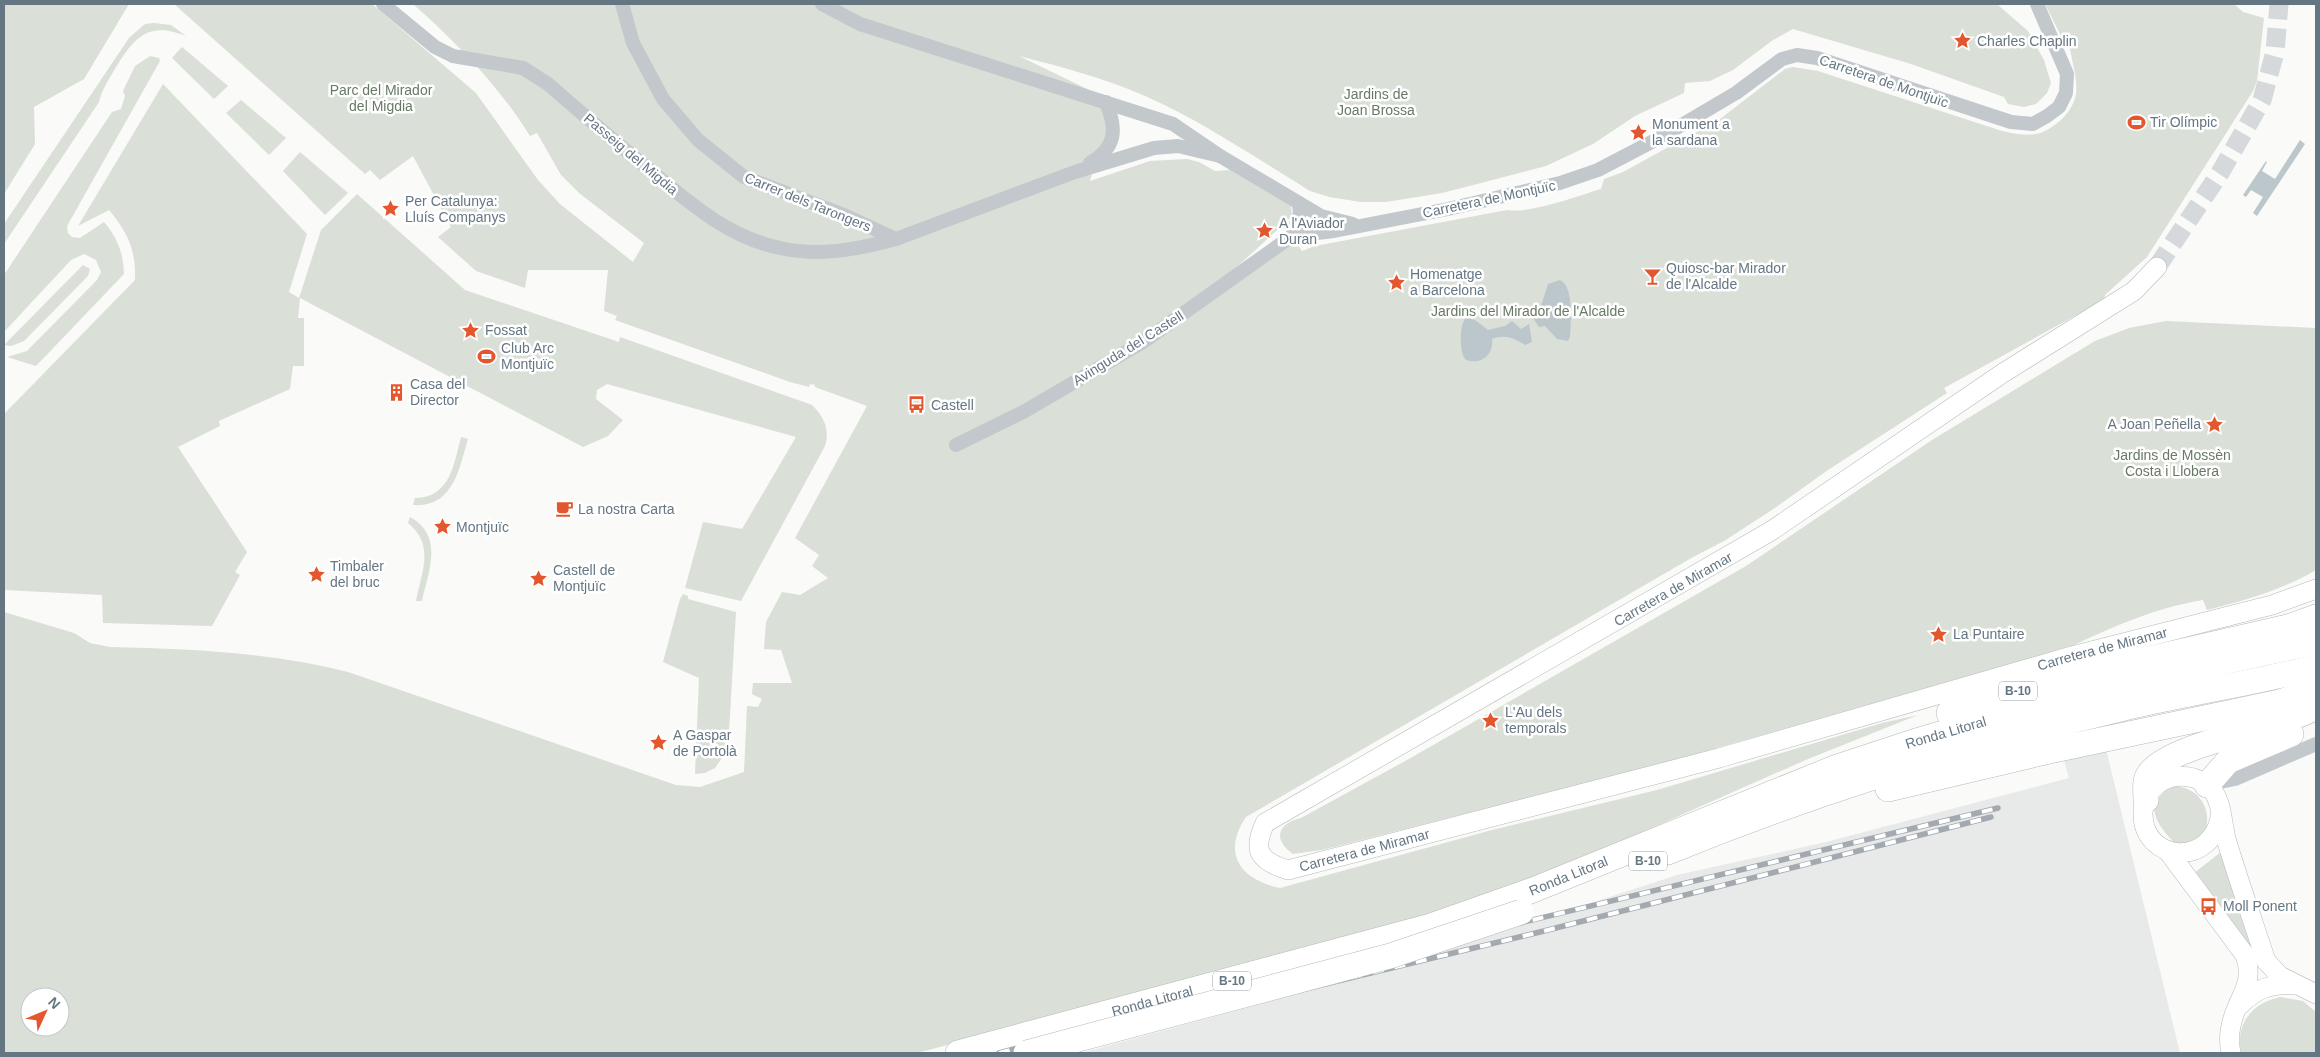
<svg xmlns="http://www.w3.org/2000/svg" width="2320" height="1057" viewBox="0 0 2320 1057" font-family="Arial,sans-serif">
	<rect width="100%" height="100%" fill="#fafaf8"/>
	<!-- built -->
	<polygon fill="#e8e9e9" points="2105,745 2180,1053 1081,1053 1389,969 1677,875 1826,842 2069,778 2063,757"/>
	<!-- green -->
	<g fill="#dadfd7" fill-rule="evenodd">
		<polygon points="4,4 129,4 84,79 34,107 35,144 4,194"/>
		<path d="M174 4H372L476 93 538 180 560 204 633 262 644 243 579 193 561 175 537 133 530 136C499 86 457 43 413 4H2000L1998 5 2028 31 2044 60 2051 83 2047 93 2036 104 2024 107 2008 104 2004 97 1911 64 1793 29 1773 40 1733 70 1710 81 1685 83 1684 93 1635 116 1593 144 1546 166 1481 183 1442 193 1386 202H1361L1329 197 1310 191C1256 158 1202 121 1145 96 1104 78 1062 67 1019 56L1112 101 1108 132 1097 154 1090 181 1150 161 1187 159 1199 162 1215 171 1230 170 1291 206 1292 216 1288 220 1239 265 1151 335 1292 236 1302 251 1315 246 1507 210C1529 214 1578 196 1601 189L1604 179 1623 172 1720 119 1785 69 1793 67 1818 71 2002 131C2029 137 2042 138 2063 118 2069 112 2075 102 2076 94 2078 79 2072 63 2070 48L2065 44 2045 4H2234L2243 12 2264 18 2257 81 2253 91 2147 257 2105 295 2104 300 1944 388 1947 393 1828 470 1772 510 1724 541 1693 557 1246 817C1221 854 1241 880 1280 888L1492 830 1657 790 1882 723 1918 715 1808 759 1550 873 1439 912 1326 946 917 1053H4V612L74 633 90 643 110 647C190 649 270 652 348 672L676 785 700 787 744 772 747 706 758 707 762 699 752 694 753 683H792L781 650 764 649 766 622 782 592 800 595 828 578 812 566 819 555 795 538 867 406 815 387V385L810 384 809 387 790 382 615 320 617 316 604 311 608 270H528L525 288 476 271 438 237 451 227 413 156 380 180 370 170 365 174ZM30 997H60V1027H30Z"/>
		<path d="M154 23 171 25 186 36C148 21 135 37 116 67 109 79 102 89 99 102L4 244V224L129 38 145 24Z"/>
		<polygon points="182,47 228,86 214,99 172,58"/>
		<path d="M150 56 159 58 160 61 67 226 68 233 72 237 80 238 104 222C118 239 123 252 124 274L36 366 7 357 27 351 97 280 101 272 96 260 84 254 71 260 4 332V275L112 112 121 109 125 96 123 91 135 66Z"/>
		<path d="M163 84 307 234 289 292 299 298 321 230 357 194 465 290 619 342 620 337 812 405C824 417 830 429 825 446L741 601 685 588 703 522 742 529 796 437 607 384 597 390 596 399 623 420 608 436 583 447 300 298 298 318H304V366H293L290 389 219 421 220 426 178 447 247 552 235 572 240 575 212 626 103 623 102 595 4 590V414L135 280C136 250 128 233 109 210L78 226Z"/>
		<polygon points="241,100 286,138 269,155 226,113"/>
		<polygon points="300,152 348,193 325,215 283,171"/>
		<polygon points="83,265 90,269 88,276 24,341 11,346 4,345"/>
		<path d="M2166 321 2316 328V570C2282 590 2245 600 2207 610L2203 600C2155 608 2114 626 2070 647L1661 764 1322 850 1293 854C1272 839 1278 823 1301 818L1407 760 1746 566 1932 440 2095 341 2129 328Z"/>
		<path d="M461 437 468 439C459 469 453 508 413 505L415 498C450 498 454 464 461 437Z"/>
		<path d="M410 517C444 536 429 571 422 601H416C422 571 435 545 408 523Z"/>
		<polygon points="683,594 688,596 688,599 736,612 728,749 715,768 705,773 695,774 699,678 663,662 680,599"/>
		<path d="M2174 786C2217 788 2219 851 2175 843 2155 824 2142 802 2174 786Z"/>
		<polygon points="2221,852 2252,949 2194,873"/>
		<path d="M2280 997 2303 1001 2316 1012V1053H2241C2235 1024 2252 1003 2280 997Z"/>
	</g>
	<!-- water -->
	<g fill="#bbc7cb">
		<polygon points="2300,140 2305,144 2257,216 2253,213 2263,197 2251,190 2246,197 2243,195 2266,161 2267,162 2262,171 2275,179"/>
		<path d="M1560 280C1574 286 1571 324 1570 337L1568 341 1557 339 1545 326 1539 327 1533 318 1535 309 1541 306 1548 284Z"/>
		<path d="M1466 318 1475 320 1488 330 1505 326 1512 321 1521 329 1529 324 1532 342 1525 345C1514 338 1504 334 1492 339 1494 355 1481 365 1466 360 1459 353 1459 324 1466 318Z"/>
	</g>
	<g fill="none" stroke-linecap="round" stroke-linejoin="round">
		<!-- secondary-tunnel -->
		<polyline stroke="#d5d9db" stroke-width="19" stroke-dasharray="19 9" stroke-linecap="butt" points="2157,267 2220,173 2262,100 2275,52 2279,4"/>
		<defs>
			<g id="secondary">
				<path id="s1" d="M2157 267 2134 291 2003 373 1771 531 1265 823C1252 851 1259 861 1288 870L1719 758 2072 656 2272 605 2316 589"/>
				<path d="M2221 812C2214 870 2142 862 2143 813 2143 802 2149 790 2158 784 2175 771 2200 775 2213 791 2223 805 2222 826 2227 842 2239 882 2253 921 2266 961L2280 976 2316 994"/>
				<path d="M2167 850 2245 955C2256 986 2236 998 2231 1026 2229 1035 2229 1044 2231 1053"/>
				<path d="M2240 1005C2256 989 2271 983 2294 985"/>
			</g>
			<g id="highway">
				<polyline points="1949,713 2053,681 2288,627 2316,617"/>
				<polyline points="2207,785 2228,761 2291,734"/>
				<polyline points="1888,789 2049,751 2280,702 2314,690"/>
				<path d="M2146 800C2146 793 2144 780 2149 774 2171 743 2278 729 2316 707"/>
				<path d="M1668 852C1814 792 1971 744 2124 708 2188 693 2253 683 2316 667"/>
				<path id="s2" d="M958 1053 1431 926 1533 890 1837 767 1913 742 2052 701 2126 683 2316 642"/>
			</g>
		</defs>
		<!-- secondary casing -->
		<use href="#secondary" stroke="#b3babf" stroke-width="20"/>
		<!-- highway casing -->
		<use href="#highway" stroke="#b4b9bd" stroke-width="26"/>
		<!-- street -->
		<g stroke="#c3c8cc" stroke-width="14">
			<path d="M383 4 435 47 453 56 523 68 548 84C580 112 613 140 646 167 687 201 727 237 780 248 819 257 859 249 896 239"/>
			<polyline points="622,4 633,43 663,99 698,140 744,177 844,215 896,239 1075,172 1154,148 1178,146 1220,156"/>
			<polyline points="822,4 860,24 1173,124 1220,156 1321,216 1353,224"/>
			<path d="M1090 163C1117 147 1117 129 1106 102"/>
			<polyline points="1292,236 1300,213 1299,203"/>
			<polyline points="956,445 1025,411 1143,342 1292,236 1334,231 1448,209 1560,183 1598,170 1663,136 1736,93 1782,59 1797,55 1817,58 2011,122 2033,124 2047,116 2059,107 2066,93 2067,74 2037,4"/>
			<polyline points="2210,784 2235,779 2316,744"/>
		</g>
		<!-- secondary -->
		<use href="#secondary" stroke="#fff" stroke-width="19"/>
		<!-- highway -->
		<use href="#highway" stroke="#fff" stroke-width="25"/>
		<defs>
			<g id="rail">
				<polyline points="999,1053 1150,1012 1998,808"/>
				<polyline points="1053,1053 1280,995 1540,932 1991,817"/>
			</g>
		</defs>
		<!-- rail casing -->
		<use href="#rail" stroke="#a2aab0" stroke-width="5.5"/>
		<!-- rail -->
		<use href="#rail" stroke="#fff" stroke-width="4" stroke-dasharray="11" stroke-linecap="butt"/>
		<defs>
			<polyline id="highway-bridge" points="1026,1053 1390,956 1521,912"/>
		</defs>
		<!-- highway-bridge casing -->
		<use href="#highway-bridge" stroke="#b4b9bd" stroke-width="26" stroke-linecap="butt"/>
		<!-- highway-bridge -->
		<use href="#highway-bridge" stroke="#fff" stroke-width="25"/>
	</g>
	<!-- icons -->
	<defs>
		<symbol id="sight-bare" viewBox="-9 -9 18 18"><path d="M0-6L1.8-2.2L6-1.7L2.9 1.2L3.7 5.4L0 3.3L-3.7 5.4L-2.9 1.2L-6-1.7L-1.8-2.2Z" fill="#e4572e" stroke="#fff" stroke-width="2.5" paint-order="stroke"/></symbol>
		<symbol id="stadium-bare" viewBox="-9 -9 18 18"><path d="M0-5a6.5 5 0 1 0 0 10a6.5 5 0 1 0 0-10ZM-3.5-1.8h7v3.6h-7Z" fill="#e4572e" stroke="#fff" stroke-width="2.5" paint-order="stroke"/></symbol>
		<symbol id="bar-bare" viewBox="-9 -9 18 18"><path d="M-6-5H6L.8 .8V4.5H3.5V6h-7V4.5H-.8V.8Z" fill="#e4572e" stroke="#fff" stroke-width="2.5" paint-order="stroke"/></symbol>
		<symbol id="building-bare" viewBox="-9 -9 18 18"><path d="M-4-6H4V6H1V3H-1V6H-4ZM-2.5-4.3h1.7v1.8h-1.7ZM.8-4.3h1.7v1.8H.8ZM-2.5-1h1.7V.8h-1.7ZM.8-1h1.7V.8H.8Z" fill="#e4572e" stroke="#fff" stroke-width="2.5" paint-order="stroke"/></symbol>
		<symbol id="bus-bare" viewBox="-9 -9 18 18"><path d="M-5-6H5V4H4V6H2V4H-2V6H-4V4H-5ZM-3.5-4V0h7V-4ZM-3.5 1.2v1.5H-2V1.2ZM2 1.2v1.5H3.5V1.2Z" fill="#e4572e" stroke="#fff" stroke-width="2.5" paint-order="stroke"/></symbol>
		<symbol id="cafe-bare" viewBox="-9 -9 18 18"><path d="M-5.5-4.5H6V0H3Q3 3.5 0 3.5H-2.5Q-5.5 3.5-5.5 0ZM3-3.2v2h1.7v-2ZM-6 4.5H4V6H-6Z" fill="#e4572e" stroke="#fff" stroke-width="2.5" paint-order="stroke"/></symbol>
	</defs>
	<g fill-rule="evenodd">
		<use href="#sight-bare" x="1950" y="28" width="25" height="25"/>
		<use href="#stadium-bare" x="2124" y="110" width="25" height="25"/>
		<use href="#sight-bare" x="1626" y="120" width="25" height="25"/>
		<use href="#sight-bare" x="378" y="196" width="25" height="25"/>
		<use href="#sight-bare" x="1252" y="218" width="25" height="25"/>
		<use href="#bar-bare" x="1640" y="264" width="25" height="25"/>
		<use href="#sight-bare" x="1384" y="270" width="25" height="25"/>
		<use href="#sight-bare" x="458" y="318" width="25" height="25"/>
		<use href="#stadium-bare" x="474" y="344" width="25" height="25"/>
		<use href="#building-bare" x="384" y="380" width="25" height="25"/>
		<use href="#bus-bare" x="904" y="392" width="25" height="25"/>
		<use href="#sight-bare" x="2202" y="412" width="25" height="25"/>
		<use href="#cafe-bare" x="552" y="496" width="25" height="25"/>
		<use href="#sight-bare" x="430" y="514" width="25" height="25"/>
		<use href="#sight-bare" x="304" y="562" width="25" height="25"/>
		<use href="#sight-bare" x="526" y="566" width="25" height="25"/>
		<use href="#sight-bare" x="1926" y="622" width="25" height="25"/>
		<use href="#sight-bare" x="1478" y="708" width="25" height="25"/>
		<use href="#sight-bare" x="646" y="730" width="25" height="25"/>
		<use href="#bus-bare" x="2196" y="894" width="25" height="25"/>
	</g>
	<g text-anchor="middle" stroke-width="5" stroke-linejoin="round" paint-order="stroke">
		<!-- shield labels -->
		<g fill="#fff" stroke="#939fa8" stroke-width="1">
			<rect x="1999" y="681.5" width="38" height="19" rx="4"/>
			<rect x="1629" y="851.5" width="38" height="19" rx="4"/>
			<rect x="1213" y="971.5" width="38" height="19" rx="4"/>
		</g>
		<g font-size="12" font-weight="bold" fill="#657683">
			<text x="2018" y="695">B-10</text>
			<text x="1648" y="865">B-10</text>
			<text x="1232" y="985">B-10</text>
		</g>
		<!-- poi labels -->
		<g font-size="14" fill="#657683" stroke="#fff" text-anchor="start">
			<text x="1977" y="46">Charles Chaplin</text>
			<text x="2150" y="127">Tir Olímpic</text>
			<text x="1652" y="129">Monument a<tspan x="1652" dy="16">la sardana</tspan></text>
			<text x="405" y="206">Per Catalunya:<tspan x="405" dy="16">Lluís Companys</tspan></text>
			<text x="1279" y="228">A l'Aviador<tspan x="1279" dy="16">Duran</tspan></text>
			<text x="1666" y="273">Quiosc-bar Mirador<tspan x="1666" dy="16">de l'Alcalde</tspan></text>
			<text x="1410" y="279">Homenatge<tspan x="1410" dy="16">a Barcelona</tspan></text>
			<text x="485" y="335">Fossat</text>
			<text x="501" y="353">Club Arc<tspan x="501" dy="16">Montjuïc</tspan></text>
			<text x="410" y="389">Casa del<tspan x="410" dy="16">Director</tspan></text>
			<text x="931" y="410">Castell</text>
			<text x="2201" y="429" text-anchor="end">A Joan Peñella</text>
			<text x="578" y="514">La nostra Carta</text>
			<text x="456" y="532">Montjuïc</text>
			<text x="330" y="571">Timbaler<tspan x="330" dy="16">del bruc</tspan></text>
			<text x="553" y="575">Castell de<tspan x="553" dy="16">Montjuïc</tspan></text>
			<text x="1953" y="639">La Puntaire</text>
			<text x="1505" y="717">L'Au dels<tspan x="1505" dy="16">temporals</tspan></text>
			<text x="673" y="740">A Gaspar<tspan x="673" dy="16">de Portolà</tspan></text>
			<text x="2223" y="911">Moll Ponent</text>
		</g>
		<!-- street labels -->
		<g font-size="14" fill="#657683" stroke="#fff">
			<text transform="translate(1884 81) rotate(19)" y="5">Carretera de Montjuïc</text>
			<text transform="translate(631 154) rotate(40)" y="5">Passeig del Migdia</text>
			<text transform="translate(1489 199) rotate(-12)" y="5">Carretera de Montjuïc</text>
			<text transform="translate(808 202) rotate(22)" y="5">Carrer dels Tarongers</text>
			<text transform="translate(1128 348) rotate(-32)" y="5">Avinguda del Castell</text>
			<text transform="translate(1673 589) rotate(-30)" y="5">Carretera de Miramar</text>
			<text dy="5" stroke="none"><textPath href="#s1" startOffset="1961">Carretera de Miramar</textPath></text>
			<text dy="5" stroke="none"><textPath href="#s2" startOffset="1040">Ronda Litoral</textPath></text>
			<text dy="5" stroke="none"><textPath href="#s1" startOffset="1196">Carretera de Miramar</textPath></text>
			<text dy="5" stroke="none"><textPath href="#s2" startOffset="636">Ronda Litoral</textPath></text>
			<text dy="5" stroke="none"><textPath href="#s2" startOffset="201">Ronda Litoral</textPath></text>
		</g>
		<!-- park labels -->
		<g font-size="14" fill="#687a64" stroke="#fff">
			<text x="381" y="95">Parc del Mirador<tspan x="381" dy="16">del Migdia</tspan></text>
			<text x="1376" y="99">Jardins de<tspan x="1376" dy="16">Joan Brossa</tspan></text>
			<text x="1528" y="316">Jardins del Mirador de l'Alcalde</text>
			<text x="2172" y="460">Jardins de Mossèn<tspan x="2172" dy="16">Costa i Llobera</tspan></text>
		</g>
	</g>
	<!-- border -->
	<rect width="2320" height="1057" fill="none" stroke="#657683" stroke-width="10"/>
	<!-- north arrow -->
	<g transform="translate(45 1012) rotate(46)"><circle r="24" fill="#ffffff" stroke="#c1c8cd"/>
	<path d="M0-4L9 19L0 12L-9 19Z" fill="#e4572e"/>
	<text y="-8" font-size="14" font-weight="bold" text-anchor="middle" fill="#657683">N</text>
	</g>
</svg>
